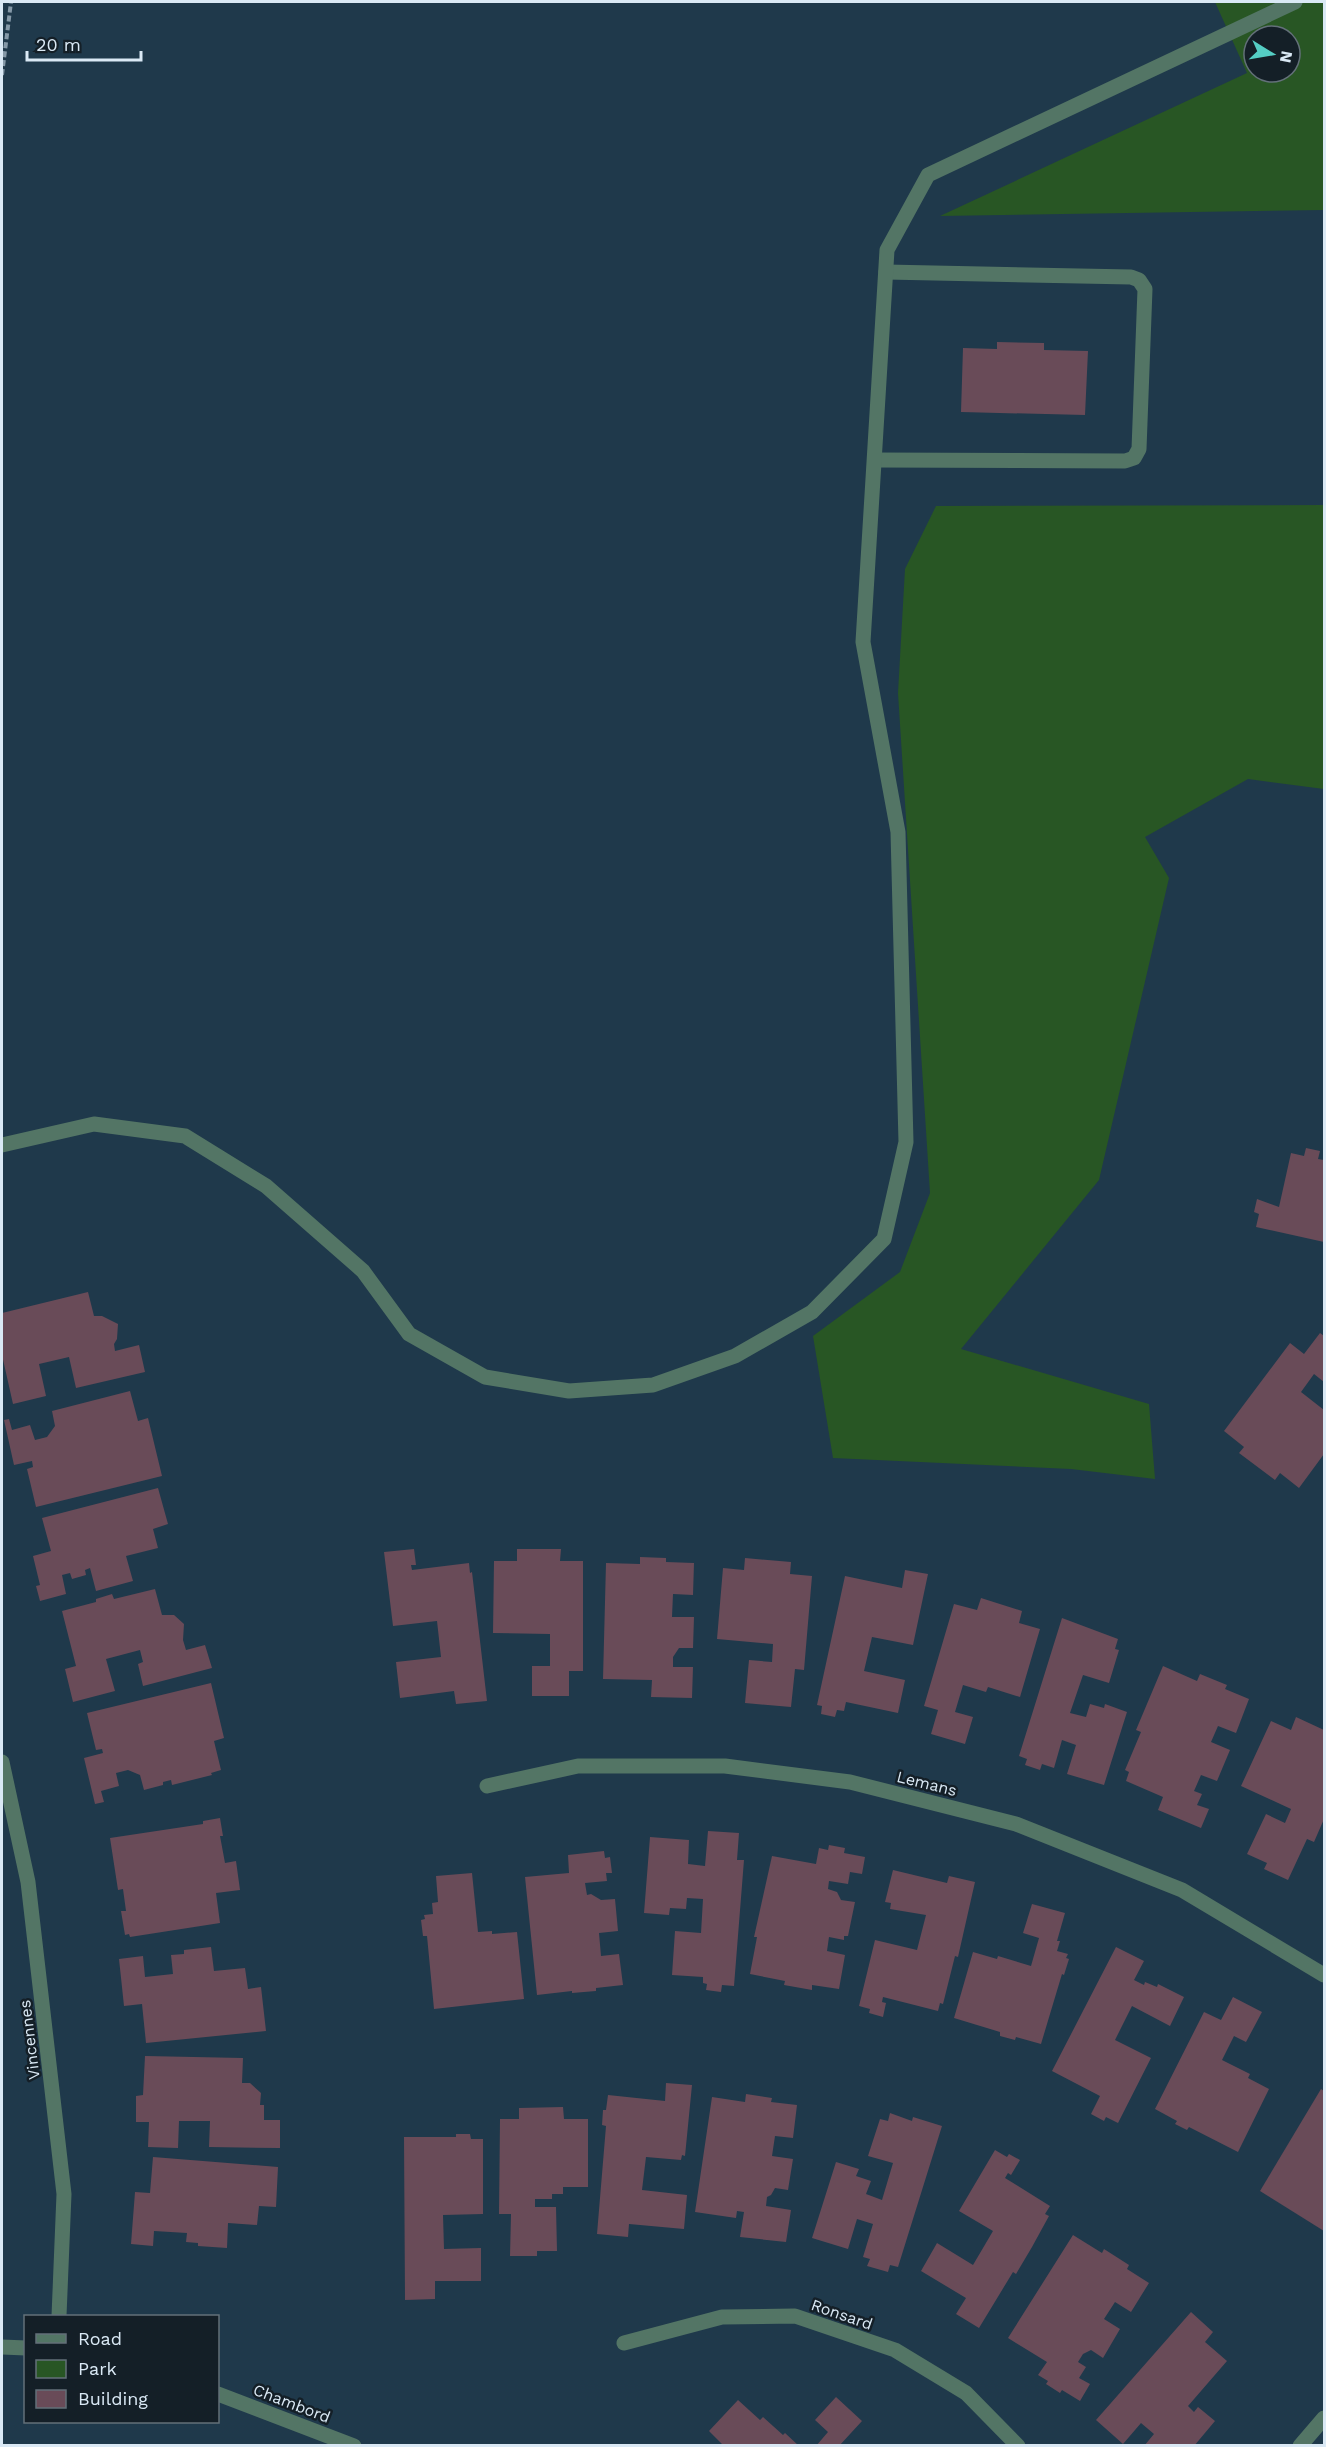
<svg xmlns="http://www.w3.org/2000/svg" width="1326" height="2447" viewBox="0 0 1326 2447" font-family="'Work Sans',sans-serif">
	<rect width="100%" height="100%" fill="#1f394b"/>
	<!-- green -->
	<g fill="#285624" fill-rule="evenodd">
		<path d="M1215 2H1324V210L940 216 1247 73ZM1254 36H1290V72H1254Z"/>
		<polygon points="1324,505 1324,789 1248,779 1145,837 1169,878 1099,1180 961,1349 1149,1404 1155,1479 1071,1469 833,1458 813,1336 900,1272 930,1193 898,693 905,569 936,506"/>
	</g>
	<!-- building -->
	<g fill="#694b58">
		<polygon points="997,342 1044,343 1044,350 1088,351 1085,415 961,412 963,348 997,349"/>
		<polygon points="1306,1148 1320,1151 1318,1159 1324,1160 1324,1242 1256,1227 1259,1214 1254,1212 1257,1199 1279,1207 1291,1153 1304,1156"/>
		<polygon points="88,1292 94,1316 102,1316 118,1324 117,1339 114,1344 115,1351 139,1345 145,1372 76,1388 69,1357 39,1364 46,1396 13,1404 2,1355 2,1313"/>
		<polygon points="1320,1333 1324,1336 1324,1382 1314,1374 1301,1392 1324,1410 1324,1454 1299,1488 1280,1473 1275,1480 1239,1453 1244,1447 1224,1431 1290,1343 1304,1354"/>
		<polygon points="130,1391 138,1421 148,1418 162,1476 36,1507 27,1469 33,1467 32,1461 14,1465 4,1420 9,1419 12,1430 30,1425 35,1440 47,1437 55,1426 52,1411"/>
		<polygon points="158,1488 168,1524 153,1529 158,1548 126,1556 133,1581 96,1591 90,1568 85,1570 86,1575 72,1579 70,1573 62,1575 66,1594 40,1601 36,1586 40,1585 33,1556 51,1551 42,1518"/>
		<polygon points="414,1549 416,1565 411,1565 412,1570 469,1563 470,1573 472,1572 487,1701 456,1704 454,1691 400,1698 396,1662 441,1657 437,1621 393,1626 384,1552"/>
		<polygon points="517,1549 561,1549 560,1561 583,1561 583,1671 569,1671 569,1696 532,1696 532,1666 550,1666 550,1634 493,1633 494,1561 517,1561"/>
		<polygon points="640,1557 666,1558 666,1562 694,1563 693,1595 673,1594 672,1617 694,1617 693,1648 679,1648 673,1657 673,1667 693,1667 692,1698 651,1697 652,1680 603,1679 606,1563 640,1564"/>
		<polygon points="745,1558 791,1562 790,1574 812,1576 804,1670 795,1669 791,1707 745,1703 749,1660 772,1662 773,1644 717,1639 723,1568 744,1570"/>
		<polygon points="905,1570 928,1574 913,1645 872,1637 864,1671 905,1680 898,1713 846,1702 844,1711 837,1710 835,1717 821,1714 822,1706 817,1705 845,1576 902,1588"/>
		<polygon points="155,1589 162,1615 174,1615 184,1624 183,1640 186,1650 205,1645 212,1668 143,1686 138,1664 143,1662 140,1650 106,1659 115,1691 73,1702 65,1669 76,1666 62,1611 96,1602 96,1599 112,1594 114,1599"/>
		<polygon points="981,1598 1022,1611 1019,1623 1040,1629 1020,1697 988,1687 986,1692 963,1685 955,1712 973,1717 965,1744 931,1734 938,1710 924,1706 954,1604 977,1610"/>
		<polygon points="1062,1618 1118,1639 1115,1649 1119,1650 1109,1683 1083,1675 1070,1713 1086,1717 1090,1704 1104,1708 1105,1704 1127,1712 1104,1785 1067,1774 1076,1745 1062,1740 1054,1768 1042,1764 1040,1770 1025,1765 1027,1759 1019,1756"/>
		<polygon points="1163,1666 1197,1681 1200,1674 1227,1685 1225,1689 1249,1699 1236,1733 1218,1726 1211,1742 1230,1750 1217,1781 1201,1775 1194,1791 1202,1794 1197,1805 1209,1809 1201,1828 1158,1810 1163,1797 1126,1781 1129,1772 1125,1770 1141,1732 1136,1730"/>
		<polygon points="211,1683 224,1738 214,1741 221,1770 211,1773 212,1775 172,1785 171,1780 163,1782 163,1785 144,1790 140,1775 128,1770 116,1773 119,1786 101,1791 104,1802 95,1804 84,1758 103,1753 102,1749 96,1750 87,1713"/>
		<polygon points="1296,1717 1324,1730 1324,1819 1314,1842 1307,1839 1288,1880 1264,1869 1267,1863 1247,1854 1266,1814 1285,1823 1291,1809 1241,1786 1271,1721 1291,1730"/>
		<polygon points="220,1818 223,1836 220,1836 225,1863 236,1861 240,1890 216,1893 220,1923 130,1937 129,1934 125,1935 121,1911 126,1911 123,1889 118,1890 110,1838 203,1824 203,1821"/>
		<polygon points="708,1831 739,1833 737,1860 744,1860 734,1986 722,1985 721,1992 706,1990 707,1984 703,1983 703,1977 672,1975 675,1931 701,1933 703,1899 687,1898 686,1909 670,1908 669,1915 644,1913 650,1837 689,1840 688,1864 705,1866"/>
		<polygon points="829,1845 845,1848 844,1853 865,1857 862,1874 850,1872 848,1884 829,1881 828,1889 837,1892 841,1900 855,1902 848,1936 844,1936 844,1940 829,1937 827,1951 845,1955 839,1989 812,1985 812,1990 784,1985 785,1981 750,1974 757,1937 754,1937 772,1856 816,1864 819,1848 828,1850"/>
		<polygon points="604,1851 605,1858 610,1857 612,1873 606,1873 607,1881 585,1883 587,1895 591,1894 601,1900 615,1899 618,1931 599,1933 601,1956 619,1954 623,1985 596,1988 596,1991 572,1993 572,1991 537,1995 525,1877 569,1873 568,1855"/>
		<polygon points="893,1870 947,1883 949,1876 975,1882 958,1957 955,1956 943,2004 940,2003 938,2011 883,1997 882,2002 886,2003 883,2017 869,2013 870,2009 859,2006 875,1940 917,1950 926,1915 890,1909 891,1903 885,1902"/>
		<polygon points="472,1873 478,1932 492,1931 492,1934 517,1932 524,1999 434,2009 427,1936 423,1936 421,1920 425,1919 424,1915 433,1914 432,1903 438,1902 436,1876"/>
		<polygon points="1032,1904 1065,1913 1057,1941 1060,1941 1057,1951 1068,1954 1066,1958 1069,1959 1064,1975 1062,1974 1041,2044 1016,2037 1015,2040 1000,2036 1000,2032 954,2018 973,1952 997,1959 998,1956 1031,1966 1039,1938 1023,1933"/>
		<polygon points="211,1947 214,1971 245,1968 248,1989 261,1987 266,2031 146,2043 142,2004 124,2006 119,1959 143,1956 145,1977 173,1974 171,1955 184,1954 184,1950"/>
		<polygon points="1116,1947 1144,1961 1134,1980 1144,1985 1145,1982 1157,1987 1158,1984 1184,1997 1170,2026 1132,2006 1115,2040 1151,2058 1118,2123 1106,2117 1104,2121 1091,2114 1100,2096 1052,2071"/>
		<polygon points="1233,1997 1262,2012 1246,2042 1234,2036 1222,2060 1250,2074 1248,2078 1269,2089 1238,2152 1189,2127 1187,2130 1175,2124 1177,2121 1155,2109 1204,2012 1221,2020"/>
		<polygon points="145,2056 243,2058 242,2083 250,2083 261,2093 260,2105 264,2105 264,2120 280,2120 280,2148 209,2147 210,2121 179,2121 178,2148 148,2147 149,2122 136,2122 136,2096 143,2095"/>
		<polygon points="666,2083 692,2085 685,2156 682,2155 681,2160 646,2157 642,2190 687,2195 684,2229 629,2224 628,2237 597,2234 606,2126 602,2125 603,2110 606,2110 608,2095 665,2101"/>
		<polygon points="1321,2089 1324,2091 1324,2231 1260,2191"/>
		<polygon points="746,2094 772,2098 771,2102 797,2105 793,2138 775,2136 772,2156 793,2159 788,2190 775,2188 771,2195 767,2197 766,2206 791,2210 786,2242 740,2237 744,2212 737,2211 736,2218 695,2212 712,2097 745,2102"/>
		<polygon points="563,2107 564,2119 588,2119 588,2187 563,2187 563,2194 552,2194 552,2199 535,2199 535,2207 556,2207 557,2251 537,2251 537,2256 510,2256 511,2214 499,2214 500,2119 519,2119 519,2108"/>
		<polygon points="890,2113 912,2121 913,2117 942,2126 898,2267 890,2265 888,2272 867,2266 870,2259 863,2257 873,2224 857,2219 848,2249 812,2238 836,2162 859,2169 856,2176 871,2181 866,2194 882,2200 893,2163 868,2156 880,2119 888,2121"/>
		<polygon points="456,2134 470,2134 471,2139 483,2139 483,2214 443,2215 444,2249 481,2248 481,2281 435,2281 435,2299 405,2300 404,2137 456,2137"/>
		<polygon points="995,2150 1007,2157 1009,2154 1020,2160 1011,2175 1008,2173 1005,2178 1050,2206 1045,2214 1049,2216 1032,2247 1016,2274 1013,2272 979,2328 956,2314 966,2298 921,2271 937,2243 973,2265 993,2231 959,2211"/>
		<polygon points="153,2157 278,2167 276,2207 259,2206 257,2225 228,2223 227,2248 198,2246 198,2243 186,2242 187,2233 154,2231 153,2246 131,2244 135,2192 150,2193"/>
		<polygon points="1073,2235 1102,2253 1104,2249 1129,2265 1127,2269 1149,2283 1131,2312 1115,2302 1104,2319 1120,2329 1103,2358 1091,2350 1083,2354 1078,2362 1086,2367 1079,2378 1090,2384 1080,2401 1062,2390 1060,2393 1046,2384 1048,2381 1038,2375 1047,2362 1008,2338"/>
		<polygon points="1191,2312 1213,2332 1205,2342 1227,2361 1188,2406 1194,2412 1198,2407 1215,2421 1194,2446 1144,2446 1154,2434 1141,2423 1123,2444 1096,2420"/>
		<polygon points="836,2397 862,2421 839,2446 816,2446 828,2432 815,2420"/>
		<polygon points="738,2400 760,2420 763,2417 783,2435 785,2433 799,2446 724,2446 709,2431"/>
	</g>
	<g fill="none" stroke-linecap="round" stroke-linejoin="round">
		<!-- path -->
		<polyline stroke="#8599a8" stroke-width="4" stroke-dasharray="6 3" stroke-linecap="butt" points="2,75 11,2"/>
		<!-- service -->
		<g stroke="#537565" stroke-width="15">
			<polyline points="875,460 1125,461 1134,458 1139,449 1145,289 1139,280 1131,277 886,272"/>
			<polyline points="2,1145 94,1124 185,1136 266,1186 363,1271 409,1334 485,1377 569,1391 653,1385 735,1356 812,1312 884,1239 906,1142 898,832 863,642 887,250 928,175 1295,2"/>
		</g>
		<!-- minor -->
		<g stroke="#537565" stroke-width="15">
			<polyline points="2,1762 28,1882 64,2194 59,2316"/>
			<polyline points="487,1786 578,1766 725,1766 850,1782 1016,1824 1182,1890 1324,1975"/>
			<polyline points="624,2343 722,2317 795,2316 895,2350 966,2393 1018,2446"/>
			<polyline points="1300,2446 1324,2418"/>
		</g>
		<!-- tertiary -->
		<g stroke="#537565" stroke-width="15">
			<polyline points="2,2347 26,2348"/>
			<polyline points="218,2394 354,2446"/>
		</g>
	</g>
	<g text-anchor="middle" stroke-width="5" stroke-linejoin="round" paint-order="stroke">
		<!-- street labels -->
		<g font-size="16" fill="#dae9f5" stroke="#141f27">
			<text transform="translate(927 1783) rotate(14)" y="6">Lemans</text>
			<text transform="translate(29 2040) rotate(-97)" y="6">Vincennes</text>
			<text transform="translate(842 2314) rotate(19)" y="6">Ronsard</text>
			<text transform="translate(292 2403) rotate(21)" y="6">Chambord</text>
		</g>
	</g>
	<!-- border -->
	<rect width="1326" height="2447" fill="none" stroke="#dae9f5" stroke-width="6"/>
	<!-- legend -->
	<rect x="24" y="2315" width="195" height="108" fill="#141f27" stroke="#637079" stroke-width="1.5"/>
	<rect x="36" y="2334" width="30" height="9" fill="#537565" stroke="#637079" stroke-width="1.5"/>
	<text x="78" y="2345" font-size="18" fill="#dae9f5">Road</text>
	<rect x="36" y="2360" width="30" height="18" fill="#285624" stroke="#637079" stroke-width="1.5"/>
	<text x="78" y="2375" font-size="18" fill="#dae9f5">Park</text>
	<rect x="36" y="2390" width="30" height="18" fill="#694b58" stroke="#637079" stroke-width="1.5"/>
	<text x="78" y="2405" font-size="18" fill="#dae9f5">Building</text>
	<!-- north arrow -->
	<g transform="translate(1272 54) rotate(101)"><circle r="28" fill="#141f27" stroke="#637079" stroke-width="1.5"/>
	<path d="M0-4.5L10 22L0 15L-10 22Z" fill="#55cec4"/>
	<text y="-9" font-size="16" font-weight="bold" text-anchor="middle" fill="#dae9f5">N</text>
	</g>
	<!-- scale -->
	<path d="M27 51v9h114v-9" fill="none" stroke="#dae9f5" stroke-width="3"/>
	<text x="36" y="51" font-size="18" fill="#dae9f5" stroke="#141f27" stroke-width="4.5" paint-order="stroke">20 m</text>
</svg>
